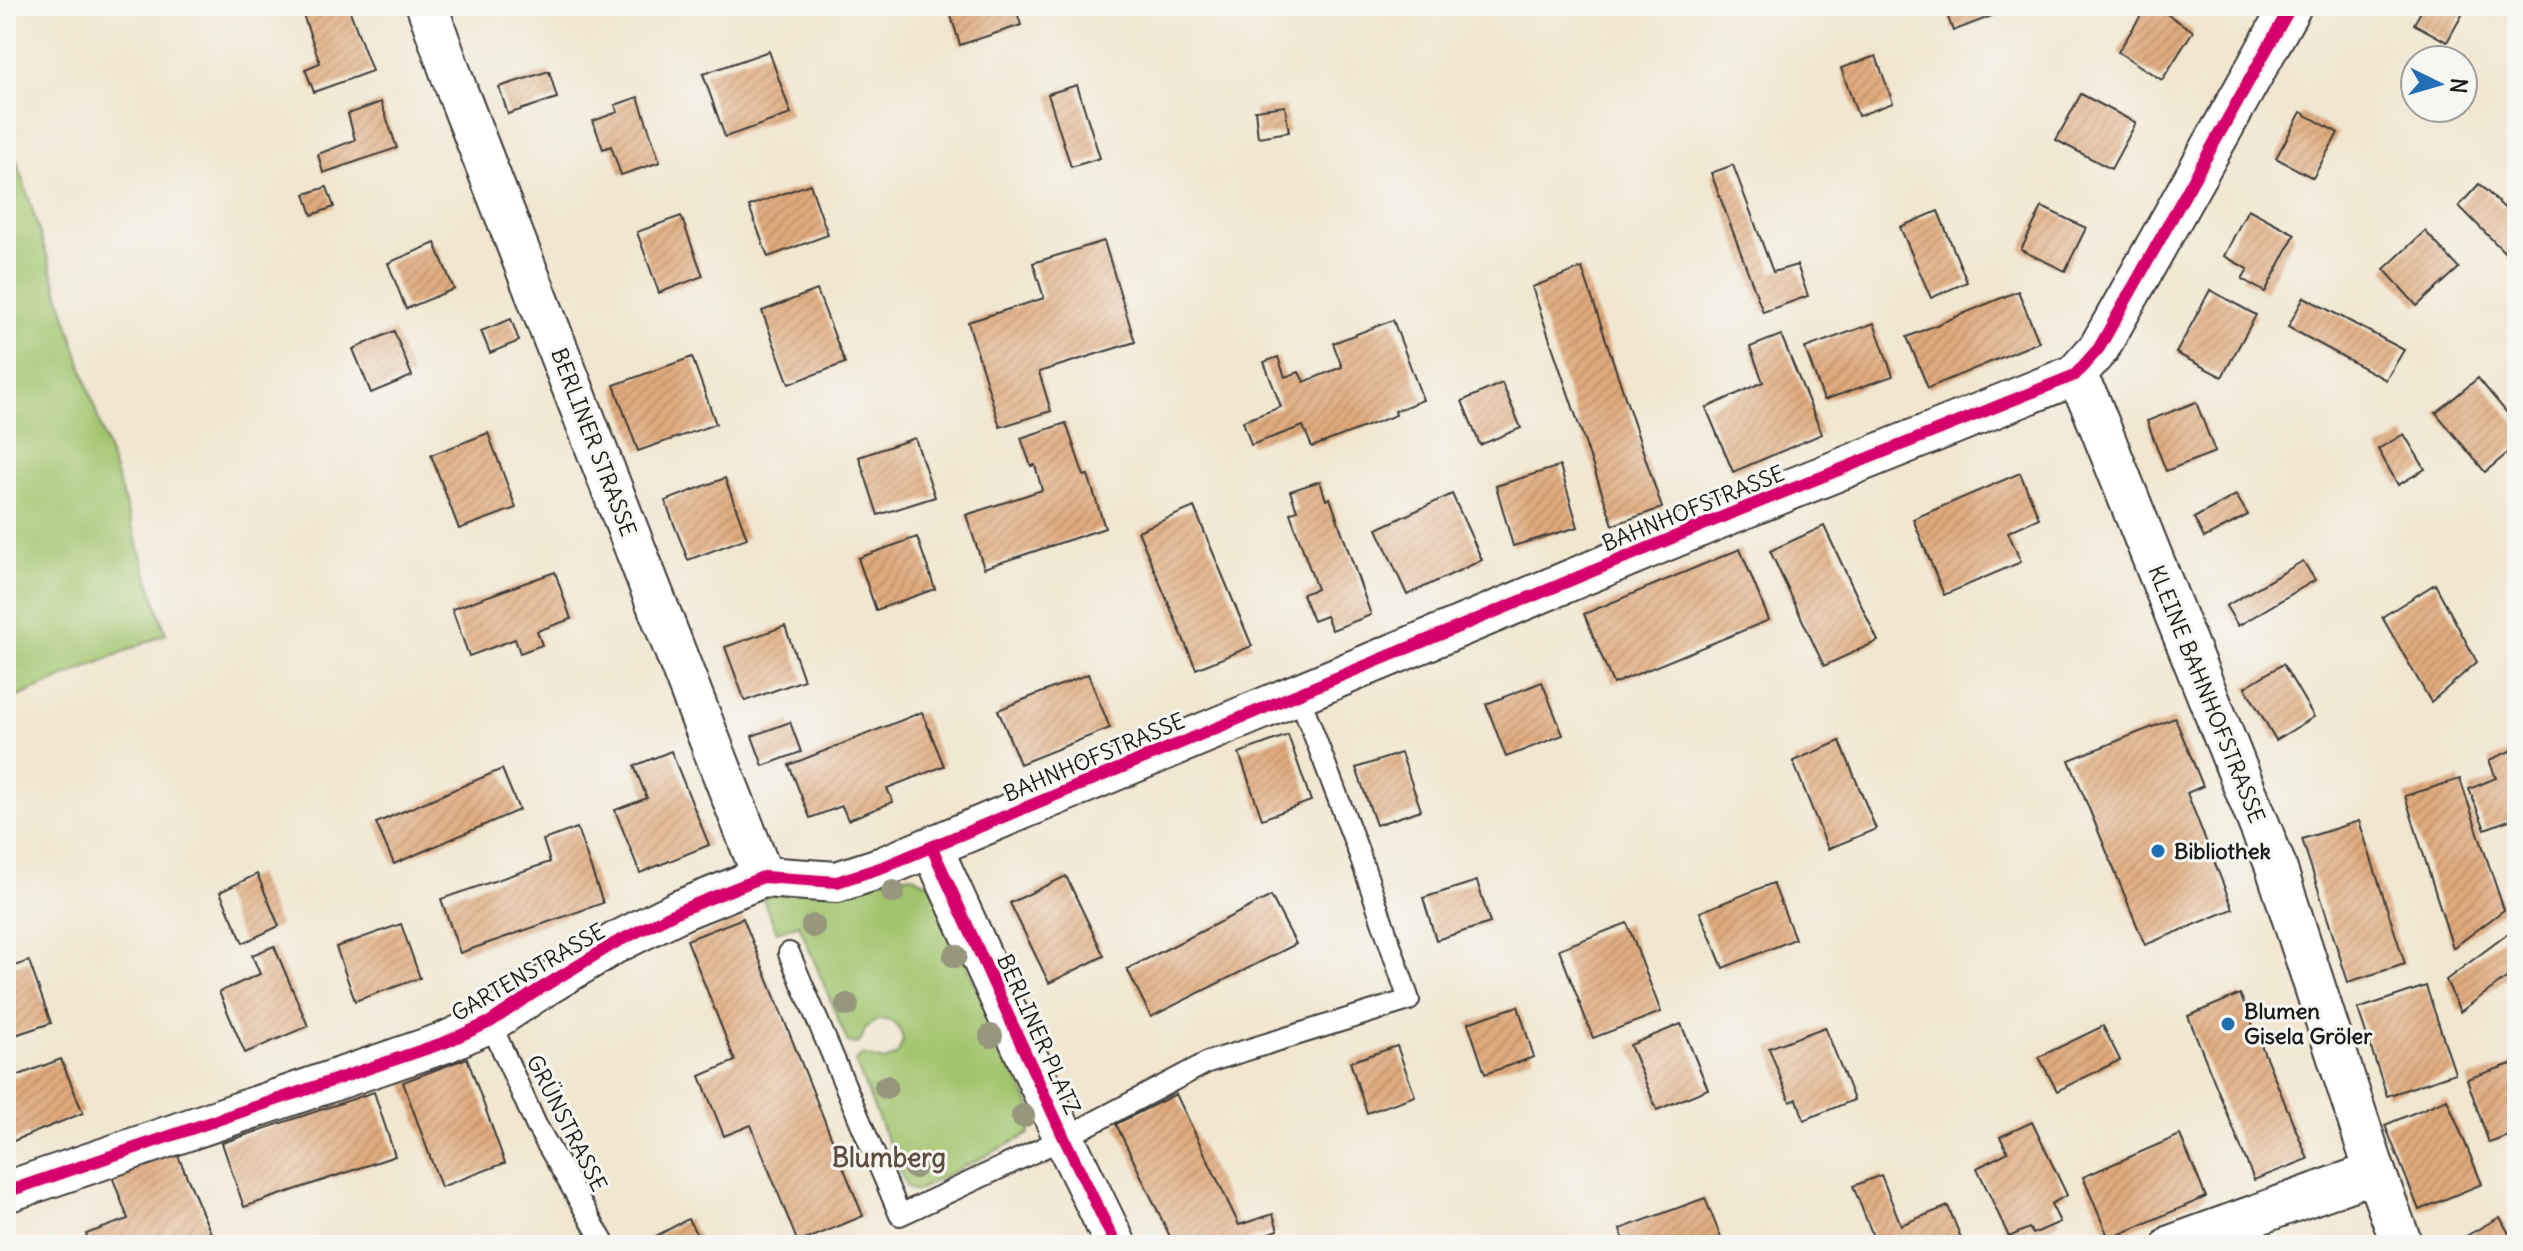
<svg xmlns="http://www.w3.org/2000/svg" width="2523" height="1251" viewBox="0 0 2523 1251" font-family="Delius,sans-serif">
	<defs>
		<pattern id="building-hatch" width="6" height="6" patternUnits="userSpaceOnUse" patternTransform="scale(2)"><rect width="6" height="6" fill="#dfa97c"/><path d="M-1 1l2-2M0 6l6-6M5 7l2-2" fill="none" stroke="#bf916b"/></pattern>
	</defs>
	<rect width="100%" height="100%" fill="#f6f6f2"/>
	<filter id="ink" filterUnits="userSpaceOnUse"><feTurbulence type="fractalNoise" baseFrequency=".0125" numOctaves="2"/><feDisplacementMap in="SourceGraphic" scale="16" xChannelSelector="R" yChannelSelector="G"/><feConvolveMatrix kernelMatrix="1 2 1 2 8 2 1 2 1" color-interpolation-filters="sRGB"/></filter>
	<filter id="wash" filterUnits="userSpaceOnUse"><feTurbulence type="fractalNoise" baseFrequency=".006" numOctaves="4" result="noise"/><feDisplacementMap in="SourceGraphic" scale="32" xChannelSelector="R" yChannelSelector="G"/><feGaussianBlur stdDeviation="1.8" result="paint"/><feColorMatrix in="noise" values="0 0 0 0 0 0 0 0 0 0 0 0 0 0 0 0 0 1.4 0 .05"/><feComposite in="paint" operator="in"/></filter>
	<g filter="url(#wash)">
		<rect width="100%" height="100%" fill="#f1e6cf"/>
		<!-- green -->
		<g fill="#a2c46d" stroke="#5f7044" stroke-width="2">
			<polygon points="6,126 166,634 6,702"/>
			<path d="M911 875 931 885 1035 1117 1029 1134 916 1191 907 1188 855 1062 862 1055 885 1061 897 1055 903 1041C901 1026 892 1018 877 1020L865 1029 861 1041 857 1044 848 1043 799 924 777 932 762 897Z"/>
		</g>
		<g id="blocks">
			<!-- building -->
			<g fill="url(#building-hatch)">
				<polygon points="300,6 348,6 372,71 314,92 305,69 320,63"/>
				<polygon points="948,6 1015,6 1021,25 960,45"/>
				<polygon points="1944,6 1994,6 1997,14 1953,31"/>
				<polygon points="2147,6 2154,6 2193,31 2162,80 2118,52"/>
				<polygon points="2424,6 2467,6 2447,42 2414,24"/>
				<polygon points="769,51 791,114 725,137 703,74"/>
				<polygon points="1876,56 1893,103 1858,116 1841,68"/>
				<polygon points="549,71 557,98 508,114 499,87"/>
				<polygon points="1077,85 1100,158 1071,167 1048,94"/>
				<polygon points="2081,94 2136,123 2111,169 2056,140"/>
				<polygon points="638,97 660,162 621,175 611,146 603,149 593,121 618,112 615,105"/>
				<polygon points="381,102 397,148 323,173 318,154 355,140 348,114"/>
				<polygon points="1285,106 1289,132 1258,137 1255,110"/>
				<polygon points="2301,112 2338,133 2313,178 2276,158"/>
				<polygon points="1733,165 1773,272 1797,265 1808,296 1763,312 1711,173"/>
				<polygon points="810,184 828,235 768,257 749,206"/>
				<polygon points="2479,184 2517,220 2517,265 2459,206"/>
				<polygon points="327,187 334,207 312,215 305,194"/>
				<polygon points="2042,207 2086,228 2065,271 2021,250"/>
				<polygon points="2248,209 2295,234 2265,292 2242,279 2248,269 2224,256"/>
				<polygon points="1938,211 1967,282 1931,298 1900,227"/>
				<polygon points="681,216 703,276 659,293 637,232"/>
				<polygon points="2425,231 2459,268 2417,306 2384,269"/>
				<polygon points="1104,241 1135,342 1039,372 1051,411 1000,427 968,322 1044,298 1033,263"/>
				<polygon points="435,243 454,289 406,309 388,263"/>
				<polygon points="1582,268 1662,508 1613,525 1532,287"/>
				<polygon points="817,290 845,363 789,384 762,311"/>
				<polygon points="2210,290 2256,315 2222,377 2176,353"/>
				<polygon points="2018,291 2039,342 1928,388 1907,337"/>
				<polygon points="2304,297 2404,350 2386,380 2288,327"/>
				<polygon points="511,319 519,341 490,353 481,331"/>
				<polygon points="1393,320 1423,400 1395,411 1396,415 1312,447 1303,426 1251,445 1243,421 1281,407 1264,362 1278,357 1285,377 1299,372 1304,382 1342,367 1333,343"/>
				<polygon points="1874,323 1893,376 1824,400 1805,348"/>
				<polygon points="394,331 412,376 371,393 353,349"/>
				<polygon points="1781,335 1822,434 1733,472 1706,408 1763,382 1750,347"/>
				<polygon points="692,357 716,424 638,451 614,385"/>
				<polygon points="2478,378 2517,425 2517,445 2485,472 2436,413"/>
				<polygon points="1502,383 1521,428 1480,445 1462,401"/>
				<polygon points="2196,402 2215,452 2166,471 2147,421"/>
				<polygon points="1066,423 1084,476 1088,475 1105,528 984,568 966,515 1042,490 1035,465 1031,466 1021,438"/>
				<polygon points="488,433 516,508 459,529 431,455"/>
				<polygon points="2404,434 2425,469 2398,485 2378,449"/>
				<polygon points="915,438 935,497 878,515 859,457"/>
				<polygon points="1560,466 1578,527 1513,546 1496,486"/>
				<polygon points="2020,473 2039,518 2008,532 2021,562 1944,595 1913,519"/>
				<polygon points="725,478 747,538 688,560 665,501"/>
				<polygon points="1320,481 1326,500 1330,498 1371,615 1332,630 1326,616 1313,621 1302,594 1317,589 1290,513 1297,510 1290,491"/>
				<polygon points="1452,494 1482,560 1407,595 1377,529"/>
				<polygon points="2236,495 2248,515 2204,538 2194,518"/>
				<polygon points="1194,507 1252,646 1196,669 1138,531"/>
				<polygon points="1824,526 1878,641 1824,666 1770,551"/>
				<polygon points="917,537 935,589 876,610 858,558"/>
				<polygon points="1740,549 1769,620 1613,684 1584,614"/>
				<polygon points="2303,561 2315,580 2238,626 2226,606"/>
				<polygon points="555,572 571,619 537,631 542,645 520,653 515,639 469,656 452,609"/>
				<polygon points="2435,584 2477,662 2431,702 2382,617"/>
				<polygon points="785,626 804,680 745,701 725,647"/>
				<polygon points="2283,664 2314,717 2276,740 2245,687"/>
				<polygon points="1088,674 1110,728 1020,764 998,710"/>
				<polygon points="1542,682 1563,735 1506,757 1486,704"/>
				<polygon points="922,712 944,766 887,788 893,802 848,820 842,806 810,818 789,765"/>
				<polygon points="2175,718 2203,786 2187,793 2233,909 2145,945 2069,760"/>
				<polygon points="790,722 801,752 763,766 752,736"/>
				<polygon points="1288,735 1311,801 1262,819 1239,753"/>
				<polygon points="1840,741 1876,829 1828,849 1793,761"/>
				<polygon points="2517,748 2517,817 2485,829 2469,789 2496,778 2489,760"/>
				<polygon points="671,751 709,845 640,873 615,810 647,798 634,766"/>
				<polygon points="1401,753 1421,810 1376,825 1356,768"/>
				<polygon points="502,769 519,810 394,864 376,823"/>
				<polygon points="2460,779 2504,910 2453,948 2405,796"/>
				<polygon points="2359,821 2405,964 2348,982 2302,839"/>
				<polygon points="577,828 603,903 460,953 441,899 550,862 543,840"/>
				<polygon points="257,874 279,926 243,943 220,892"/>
				<polygon points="1066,876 1104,956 1049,983 1010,903"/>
				<polygon points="1477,881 1490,923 1436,940 1423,898"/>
				<polygon points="1773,883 1795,939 1723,968 1700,912"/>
				<polygon points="1271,896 1296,944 1151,1017 1127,969"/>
				<polygon points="743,918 863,1216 798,1243 751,1125 724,1136 700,1076 735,1061 687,940"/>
				<polygon points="1627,923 1661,1012 1593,1038 1559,949"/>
				<polygon points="401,924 420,978 355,1001 336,947"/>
				<polygon points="2517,927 2517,970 2460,1012 2446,980"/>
				<polygon points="274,946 308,1026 245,1053 219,992 260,974 252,955"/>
				<polygon points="29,961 51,1023 6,1038 6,969"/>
				<polygon points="2426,986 2455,1073 2387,1096 2358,1009"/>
				<polygon points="2240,994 2308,1159 2254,1180 2188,1016"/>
				<polygon points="1518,1006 1534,1057 1485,1074 1468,1023"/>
				<polygon points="1681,1024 1708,1089 1657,1110 1630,1045"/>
				<polygon points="2103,1026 2120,1060 2057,1091 2039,1057"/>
				<polygon points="1825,1027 1854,1100 1804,1120 1797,1099 1790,1102 1769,1048"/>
				<polygon points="1397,1046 1415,1096 1367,1113 1350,1062"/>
				<polygon points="467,1058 505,1163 441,1187 403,1082"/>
				<polygon points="61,1059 83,1113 6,1144 6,1080"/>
				<polygon points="2517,1062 2517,1133 2489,1143 2467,1079"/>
				<polygon points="374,1092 395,1156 244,1207 222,1143"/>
				<polygon points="1176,1094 1239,1225 1273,1214 1278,1230 1248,1240 1250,1245 1188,1245 1187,1243 1174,1245 1116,1124"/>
				<polygon points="2447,1099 2482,1184 2419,1210 2385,1125"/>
				<polygon points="2032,1122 2067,1195 2051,1204 2060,1222 2033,1234 2029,1228 2009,1237 1977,1168 2008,1152 2000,1137"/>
				<polygon points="2180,1135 2206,1197 2109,1239 2083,1177"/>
				<polygon points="176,1151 216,1245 90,1245 86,1234 128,1219 112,1176"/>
				<polygon points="1881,1175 1901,1225 1948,1206 1964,1245 1850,1245 1873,1236 1853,1186"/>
				<polygon points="1705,1198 1724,1245 1626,1245 1620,1229"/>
				<polygon points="2500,1217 2515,1245 2450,1245"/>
				<polygon points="688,1219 703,1245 639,1245"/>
			</g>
		</g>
	</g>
	<g filter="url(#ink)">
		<use href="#blocks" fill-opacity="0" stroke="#3c3a37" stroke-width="2"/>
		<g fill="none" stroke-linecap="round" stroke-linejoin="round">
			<defs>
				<g id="lane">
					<polyline points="789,953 900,1215 1064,1138 1208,1062 1409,1000 1359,853 1298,693"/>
					<polyline points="490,1022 536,1125 605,1245"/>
				</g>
				<g id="street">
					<polyline points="427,6 457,91 763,877"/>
					<polyline points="2075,375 2090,402 2275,864 2375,1172 2402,1245"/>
					<polyline points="932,848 1064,1138 1116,1245"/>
					<polyline points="6,1192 446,1042 490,1022 538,990 615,943 681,910 763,877 837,882 883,867 1727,515 2075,375 2099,348 2291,6"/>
					<polyline points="2173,1245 2375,1172"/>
				</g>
			</defs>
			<!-- lane casing -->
			<use href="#lane" stroke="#3c3a37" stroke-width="24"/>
			<!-- street casing -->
			<use href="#street" stroke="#3c3a37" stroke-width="44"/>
			<!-- lane -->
			<use href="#lane" stroke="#fff" stroke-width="20"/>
			<!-- street -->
			<use href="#street" stroke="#fff" stroke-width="40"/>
			<defs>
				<g id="cycleway">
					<polyline points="932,848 1064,1138 1116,1245"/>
					<polyline points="6,1192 446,1042 490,1022 538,990 615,943 681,910 763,877 837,882 883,867 1727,515 2075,375 2099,348 2291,6"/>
				</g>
			</defs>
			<!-- cycleway casing -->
			<use href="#cycleway" stroke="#f6f6f2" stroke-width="17"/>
			<!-- cycleway -->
			<use href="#cycleway" stroke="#d6006c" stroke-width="12"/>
		</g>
		<!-- trees -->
		<g fill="#96977c">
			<circle cx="893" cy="892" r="12"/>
			<circle cx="813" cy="926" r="12"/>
			<circle cx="955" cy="956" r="12"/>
			<circle cx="847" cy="1005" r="12"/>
			<circle cx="991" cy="1036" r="12"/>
			<circle cx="886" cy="1087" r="12"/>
			<circle cx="1023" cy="1116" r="12"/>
			<circle cx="914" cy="1167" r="12"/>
		</g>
	</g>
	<!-- markers -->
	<g fill="#1f6fb2" stroke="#f6f6f2" stroke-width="3">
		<circle cx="2158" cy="851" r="8"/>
		<circle cx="2228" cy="1024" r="8"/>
	</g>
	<g text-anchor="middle" stroke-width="6" stroke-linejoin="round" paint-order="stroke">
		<!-- street labels -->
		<g font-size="22" fill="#1c1c1c" stroke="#f6f6f2">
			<text transform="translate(594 442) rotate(69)" y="8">BERLINER STRASSE</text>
			<text transform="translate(1693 508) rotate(-22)" y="8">BAHNHOFSTRASSE</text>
			<text transform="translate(2207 694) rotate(68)" y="8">KLEINE BAHNHOFSTRASSE</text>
			<text transform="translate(1094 757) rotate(-23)" y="8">BAHNHOFSTRASSE</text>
			<text transform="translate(528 972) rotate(-30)" y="8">GARTENSTRASSE</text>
			<text transform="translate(1039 1034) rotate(66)" y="8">BERLINER PLATZ</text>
			<text transform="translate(567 1123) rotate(63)" y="8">GRÜNSTRASSE</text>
		</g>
		<!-- poi labels -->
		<g font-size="22" font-weight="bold" fill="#1c1c1c" stroke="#f6f6f2" text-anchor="start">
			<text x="2174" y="859">Bibliothek</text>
			<text x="2244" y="1019">Blumen<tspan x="2244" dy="25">Gisela Gröler</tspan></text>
		</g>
		<!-- quarter labels -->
		<g font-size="26" font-weight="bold" fill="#604d3e" stroke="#f6f6f2">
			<text x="889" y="1167">Blumberg</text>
		</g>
	</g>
	<!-- margin -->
	<rect width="2523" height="1251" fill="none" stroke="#f6f6f2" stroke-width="32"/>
	<!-- north arrow -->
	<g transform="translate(2439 84) rotate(95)"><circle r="38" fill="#f6f6f2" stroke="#9f9f9c" stroke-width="2"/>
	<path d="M0-6L14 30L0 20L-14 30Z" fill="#1f6fb2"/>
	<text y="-12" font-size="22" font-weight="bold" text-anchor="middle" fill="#1c1c1c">N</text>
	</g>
</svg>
